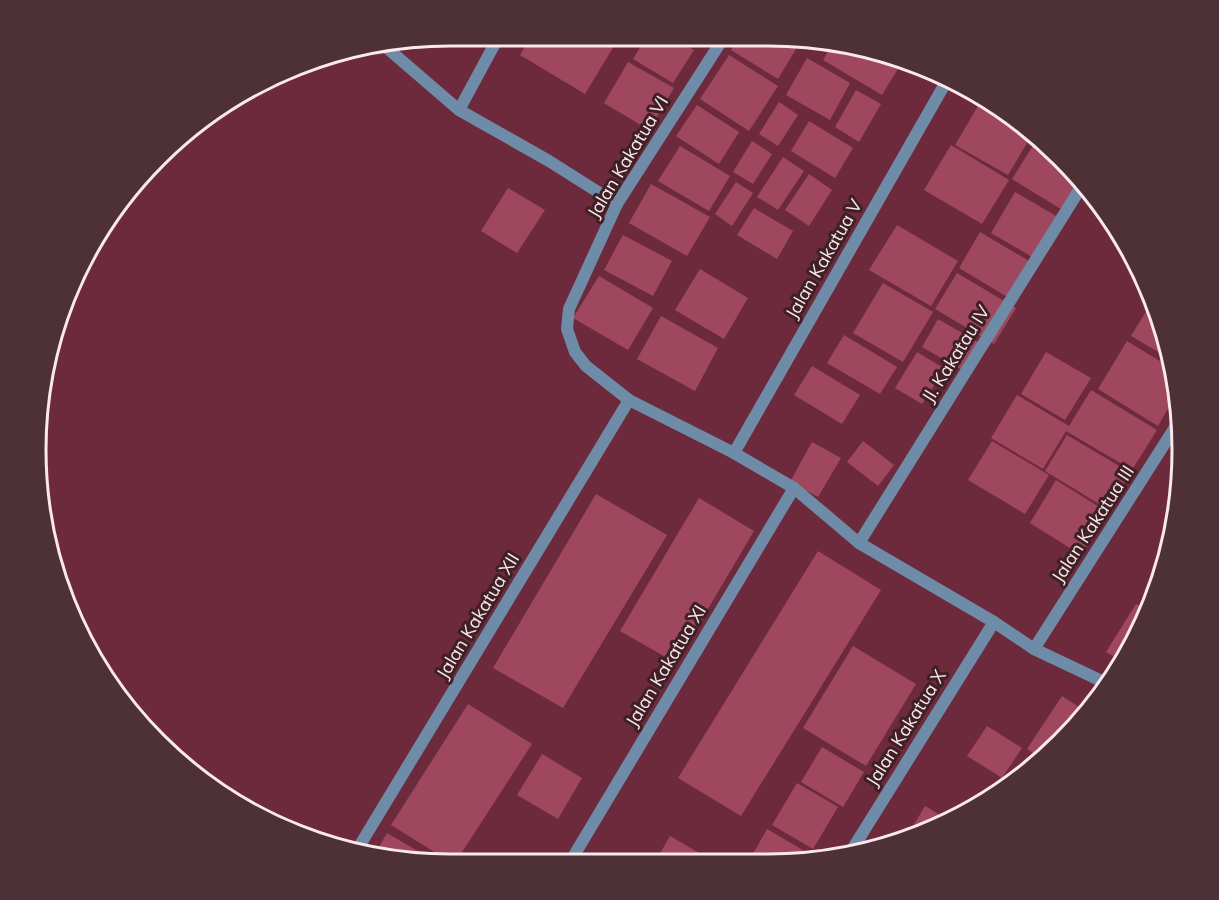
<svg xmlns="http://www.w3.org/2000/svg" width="1219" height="900" viewBox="0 0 1219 900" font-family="Mulish,sans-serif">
	<rect width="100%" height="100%" fill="#6e2a3d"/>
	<!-- building -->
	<g fill="#9f475f">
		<polygon points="531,36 620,36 585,94 520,55"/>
		<polygon points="647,36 671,37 694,50 673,83 633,59"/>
		<polygon points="739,37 788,37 799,44 778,79 731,50"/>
		<polygon points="833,43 876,50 902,62 882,95 823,60"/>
		<polygon points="729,55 778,86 749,131 700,99"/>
		<polygon points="807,58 850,83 830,120 786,95"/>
		<polygon points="628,62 674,88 649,130 604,103"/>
		<polygon points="856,90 881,104 859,142 835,127"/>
		<polygon points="980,97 999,106 1024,129 977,102"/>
		<polygon points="779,102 798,115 778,146 759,134"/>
		<polygon points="697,105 739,132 719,164 676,136"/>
		<polygon points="978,106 1030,138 1008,175 955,145"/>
		<polygon points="809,121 853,148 835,178 791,151"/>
		<polygon points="752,141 772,154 753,184 733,172"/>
		<polygon points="1034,144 1050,153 1085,186 1069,214 1012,179"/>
		<polygon points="951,145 1009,180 982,224 924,190"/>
		<polygon points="680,146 730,176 709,211 658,181"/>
		<polygon points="783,157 804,171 778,210 757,197"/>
		<polygon points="809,174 832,190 809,226 785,210"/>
		<polygon points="736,182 753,193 732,226 715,214"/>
		<polygon points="651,184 710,217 687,256 629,223"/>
		<polygon points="508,188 545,210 517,253 481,231"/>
		<polygon points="1015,192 1063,220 1039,261 991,233"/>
		<polygon points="754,208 793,231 777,259 737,235"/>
		<polygon points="897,225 958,261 931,306 869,270"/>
		<polygon points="980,232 1036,265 1014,301 959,268"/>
		<polygon points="623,235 672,261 653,296 604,270"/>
		<polygon points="700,269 748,298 724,339 675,310"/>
		<polygon points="957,273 1016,308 994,344 935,309"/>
		<polygon points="599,276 653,308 628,350 573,318"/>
		<polygon points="883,283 933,312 903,362 853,333"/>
		<polygon points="1150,305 1156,309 1169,343 1172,360 1131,336"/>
		<polygon points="661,316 718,348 695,391 637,359"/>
		<polygon points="938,319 978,342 962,370 922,347"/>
		<polygon points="844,335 897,367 880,394 827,363"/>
		<polygon points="1127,341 1173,369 1177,393 1158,426 1098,389"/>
		<polygon points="917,352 945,369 922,404 895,388"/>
		<polygon points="1046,352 1091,378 1065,420 1021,394"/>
		<polygon points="812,366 860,395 842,424 794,395"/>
		<polygon points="1091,390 1157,430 1132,470 1066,431 1043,469 991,438 1017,395 1069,426"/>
		<polygon points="1067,435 1131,473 1109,510 1045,471"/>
		<polygon points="863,441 894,465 878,486 847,462"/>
		<polygon points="992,441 1049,475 1025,514 968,480"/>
		<polygon points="812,442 841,458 818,497 790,482"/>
		<polygon points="1056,480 1107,512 1081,555 1030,523"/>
		<polygon points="596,494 667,535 563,708 493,668"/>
		<polygon points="699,498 754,531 676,663 620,631"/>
		<polygon points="818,551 881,590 741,816 678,778"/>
		<polygon points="1136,604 1148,611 1124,662 1106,652"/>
		<polygon points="853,646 916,684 866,766 803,728"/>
		<polygon points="1062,696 1088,713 1080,723 1042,759 1027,749"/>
		<polygon points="468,704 532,744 455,863 452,863 391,825"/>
		<polygon points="987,726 1022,748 1002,778 967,756"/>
		<polygon points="822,747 864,772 843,807 801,782"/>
		<polygon points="542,754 582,778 558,819 517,795"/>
		<polygon points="797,783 838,807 813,849 772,825"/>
		<polygon points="925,806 949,820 928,832 906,838"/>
		<polygon points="767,829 808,853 804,861 749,861"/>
		<polygon points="387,833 433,860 431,863 375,854"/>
		<polygon points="670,836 713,861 655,862"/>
	</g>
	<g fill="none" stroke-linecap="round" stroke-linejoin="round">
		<!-- street -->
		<g stroke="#6e8ca7" stroke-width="12">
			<polyline points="724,37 617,204 569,309 567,329 575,352 586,366 629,400 734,453 794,488 859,543 994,622 1034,649 1108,684"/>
			<polyline points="385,45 387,48 459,110 549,161 617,204"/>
			<polyline points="459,110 499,36"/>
			<polyline points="734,453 946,82"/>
			<polyline points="859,543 1083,184"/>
			<polyline points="1034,649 1181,418"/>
			<polyline points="357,850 629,400"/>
			<polyline points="850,853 994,622"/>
			<polyline points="570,862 794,488"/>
		</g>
	</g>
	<g text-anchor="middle" stroke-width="6" stroke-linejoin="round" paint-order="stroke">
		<!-- street labels -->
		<g font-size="18" fill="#fae9ec" stroke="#3f2027">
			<text transform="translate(628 157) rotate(-59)" y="6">Jalan Kakatua VI</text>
			<text transform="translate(824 259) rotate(-60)" y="6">Jalan Kakatua V</text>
			<text transform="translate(956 354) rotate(-58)" y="6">Jl. Kakatau IV</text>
			<text transform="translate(1093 524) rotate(-57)" y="6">Jalan Kakatua III</text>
			<text transform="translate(478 616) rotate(-59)" y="6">Jalan Kakatua XII</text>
			<text transform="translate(666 666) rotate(-59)" y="6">Jalan Kakatua XI</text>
			<text transform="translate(906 728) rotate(-58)" y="6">Jalan Kakatua X</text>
		</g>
	</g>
	<!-- crop -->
	<path d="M0 0H1219V900H0ZM450 46H768A404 404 0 0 1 1172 450V450A404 404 0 0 1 768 854H450A404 404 0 0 1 46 450V450A404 404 0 0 1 450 46Z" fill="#4e3037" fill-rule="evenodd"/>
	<path fill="none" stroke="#fae9ec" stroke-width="3" d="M450 46H768A404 404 0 0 1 1172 450V450A404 404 0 0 1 768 854H450A404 404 0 0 1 46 450V450A404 404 0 0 1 450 46Z"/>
</svg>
